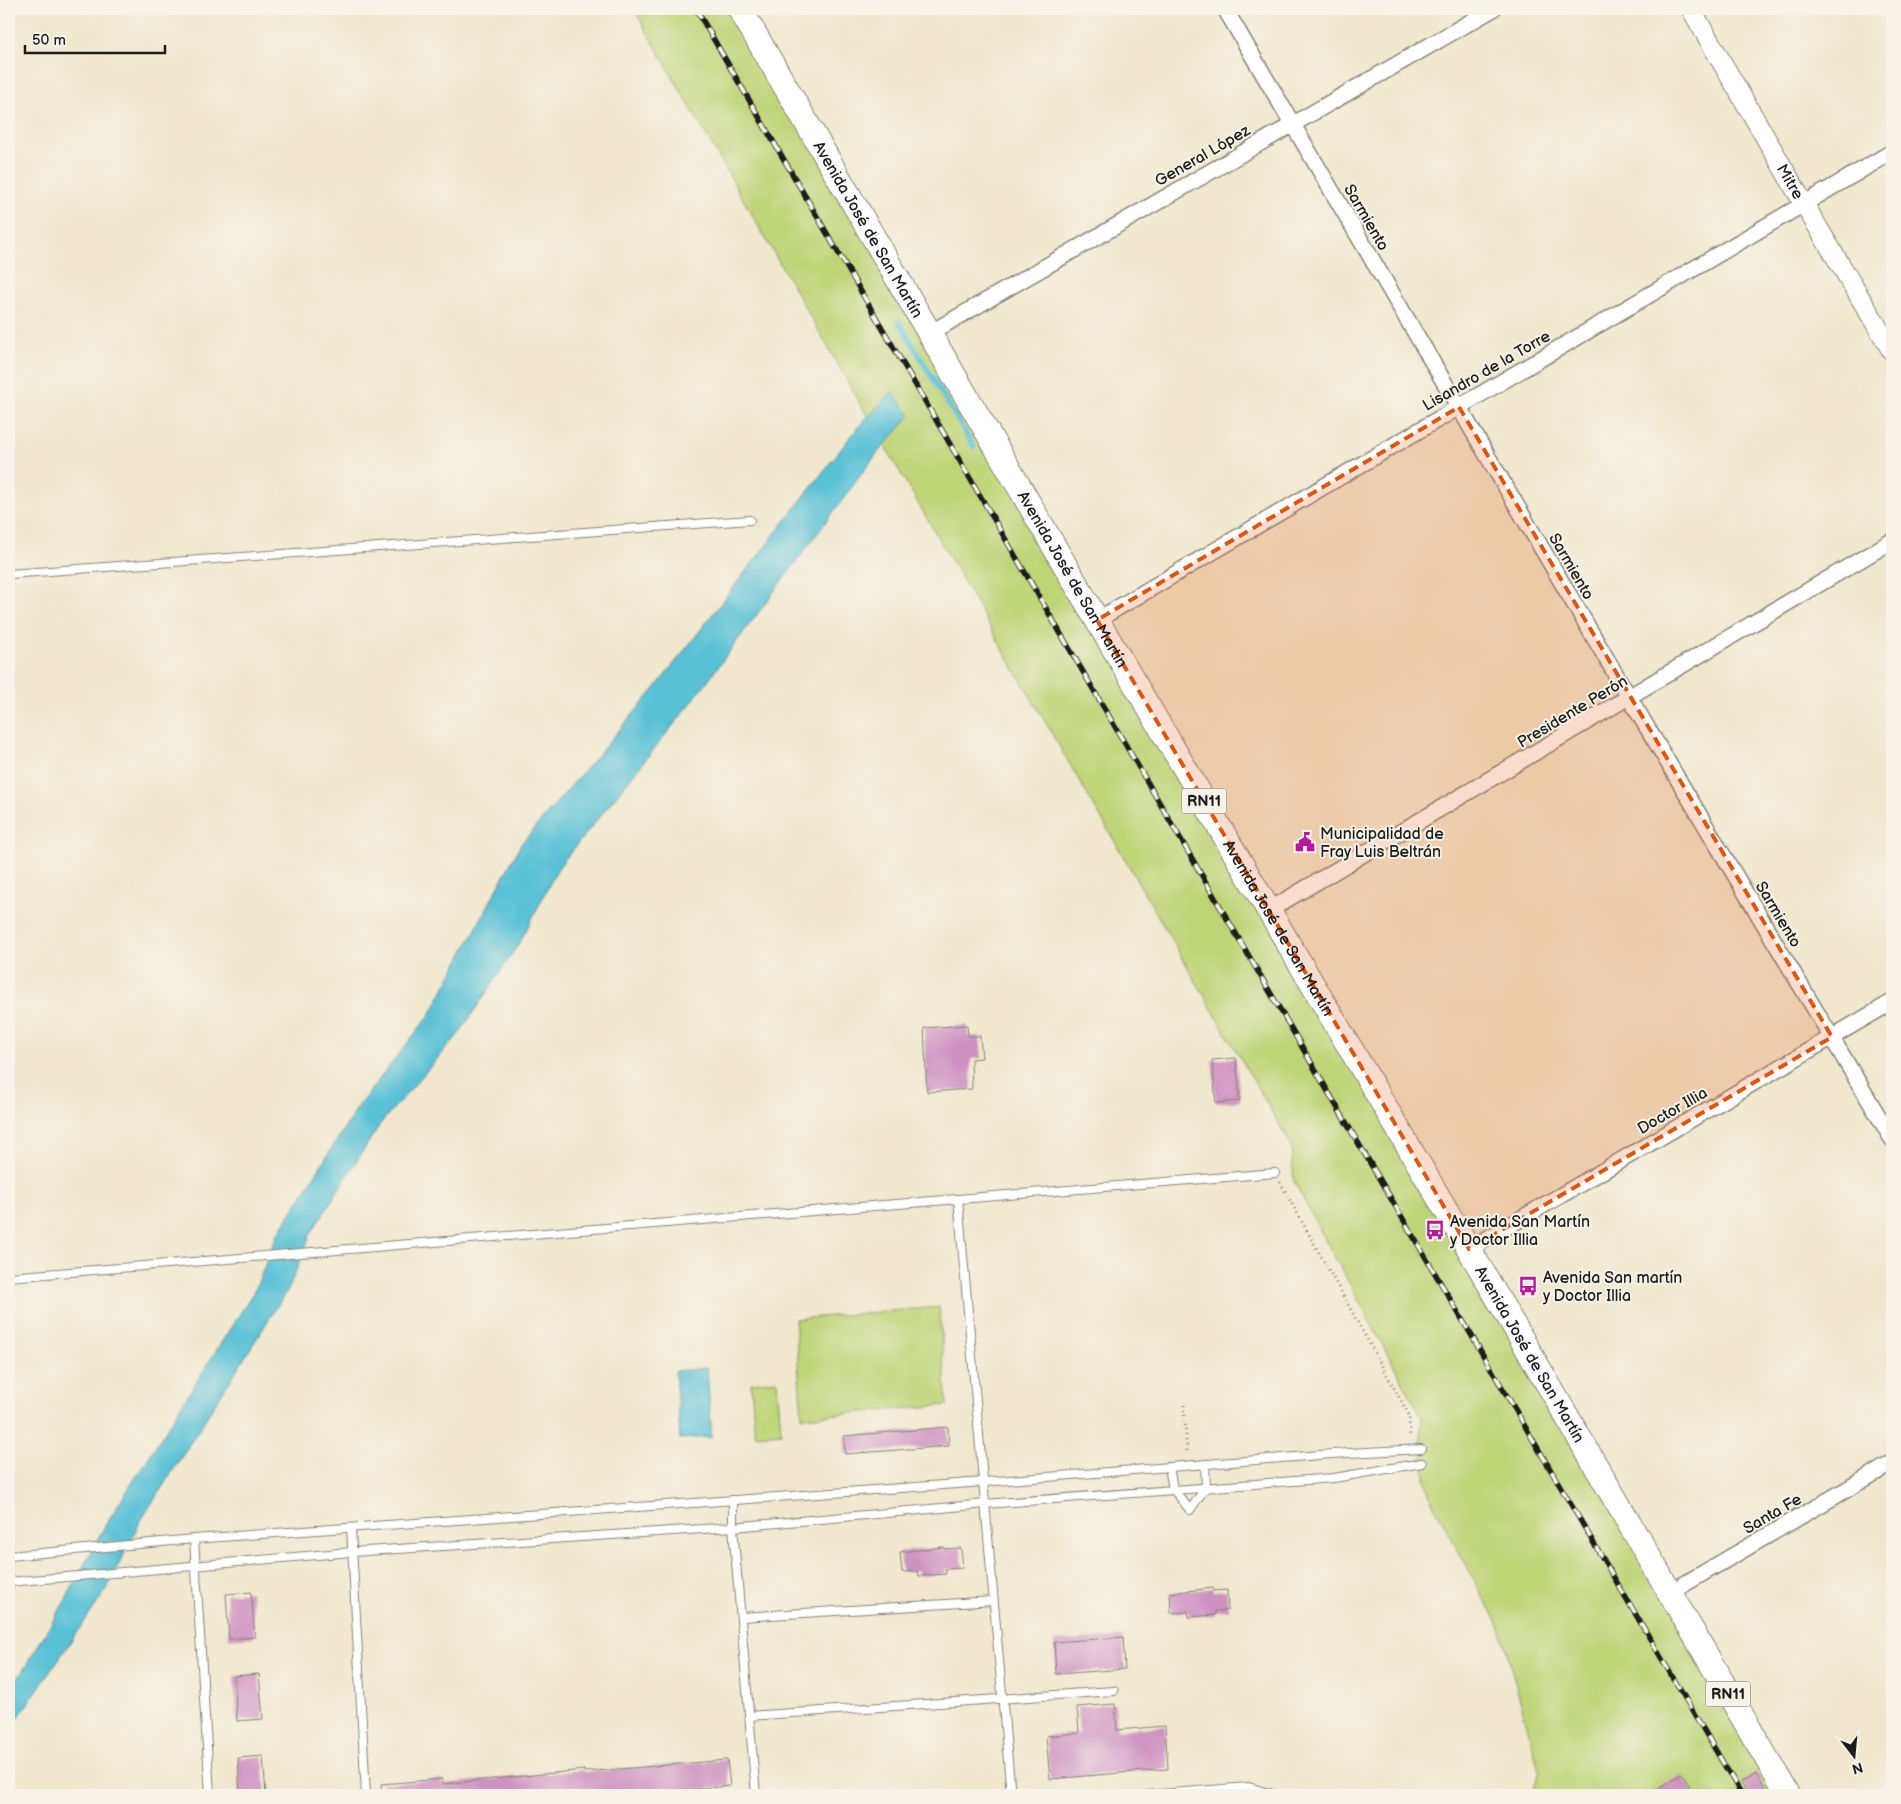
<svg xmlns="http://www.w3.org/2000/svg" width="1901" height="1804" viewBox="0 0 1901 1804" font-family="'Balsamiq Sans',sans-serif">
	<rect width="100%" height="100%" fill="#f7f3e8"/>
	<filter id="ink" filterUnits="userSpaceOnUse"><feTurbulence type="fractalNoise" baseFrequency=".02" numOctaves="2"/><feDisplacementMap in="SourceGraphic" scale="10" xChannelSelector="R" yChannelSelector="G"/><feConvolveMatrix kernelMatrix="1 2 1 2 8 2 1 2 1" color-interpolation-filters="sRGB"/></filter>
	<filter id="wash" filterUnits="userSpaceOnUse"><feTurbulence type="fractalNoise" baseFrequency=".0096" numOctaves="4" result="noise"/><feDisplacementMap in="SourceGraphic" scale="20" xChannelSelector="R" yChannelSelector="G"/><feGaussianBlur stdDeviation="1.12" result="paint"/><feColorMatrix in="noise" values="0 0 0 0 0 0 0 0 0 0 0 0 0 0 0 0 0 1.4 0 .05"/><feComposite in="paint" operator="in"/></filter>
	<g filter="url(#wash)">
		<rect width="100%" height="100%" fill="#f0e7ce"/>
		<!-- green -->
		<g fill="#bfd477" stroke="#6e784a">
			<path d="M634 9H740L1788 1795H1532L1539 1770 1501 1630 1430 1498C1423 1471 1419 1445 1422 1417L1294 1182 1291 1145 857 398Z"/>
			<polygon points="939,1307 947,1405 802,1417 795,1319"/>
			<polygon points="777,1380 781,1433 755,1435 751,1383"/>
		</g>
		<!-- water -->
		<g fill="#59c1d6" stroke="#3a6e79">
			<polygon points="892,392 911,415 875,456 688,707 558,868 521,940 459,1034 380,1124 310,1235 290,1286 140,1522 105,1592 9,1731 9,1693 65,1601 106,1524 256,1288 276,1237 359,1105 431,1013 521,844 653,691 858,427"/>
			<polygon points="707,1368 712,1437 680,1439 675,1371"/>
		</g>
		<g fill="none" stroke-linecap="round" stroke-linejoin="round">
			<!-- stream -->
			<polyline stroke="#59c1d6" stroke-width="5.5" points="899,322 974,447"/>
		</g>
		<g id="blocks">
			<!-- building -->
			<g fill="#ce91c1">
				<polygon points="967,1025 968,1036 980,1036 982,1058 971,1059 972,1089 927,1092 924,1028"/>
				<polygon points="1236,1058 1240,1101 1216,1103 1212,1060"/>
				<polygon points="948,1427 949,1446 845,1454 844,1436"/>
				<polygon points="944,1547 944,1549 961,1548 963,1568 945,1569 946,1574 919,1576 918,1571 902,1572 900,1552"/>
				<polygon points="1213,1588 1213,1591 1227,1590 1228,1610 1215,1611 1215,1615 1189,1617 1188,1612 1171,1613 1170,1593"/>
				<polygon points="251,1592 255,1637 229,1639 226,1594"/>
				<polygon points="1123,1637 1125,1669 1056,1674 1054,1642"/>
				<polygon points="259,1674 263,1719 237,1721 234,1676"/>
				<polygon points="1115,1704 1117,1730 1165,1726 1168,1769 1050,1779 1046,1736 1079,1733 1077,1707"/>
				<polygon points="263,1756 266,1795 240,1795 238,1758"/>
				<polygon points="727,1760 730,1786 616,1795 382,1795 381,1784 442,1779 442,1784 584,1770 584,1772"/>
				<polygon points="1756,1773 1769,1795 1749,1795 1741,1782"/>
				<polygon points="1682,1774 1695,1795 1646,1795 1674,1779"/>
			</g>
		</g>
	</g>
	<g filter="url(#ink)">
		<use href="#blocks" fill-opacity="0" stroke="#868275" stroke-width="1"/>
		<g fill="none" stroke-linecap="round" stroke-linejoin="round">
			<defs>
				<g id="service">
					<polyline points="9,574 750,520"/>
					<polyline points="958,1199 1011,1795"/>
					<polyline points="9,1277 1275,1173"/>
					<polyline points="1169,1467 1173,1489 1190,1510 1206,1487 1205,1464"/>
					<polyline points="733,1500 733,1527 756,1795"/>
					<polyline points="351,1528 366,1795"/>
					<polyline points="194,1539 210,1795"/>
					<polyline points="9,1556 194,1539 984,1482 1332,1454 1421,1449"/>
					<polyline points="9,1582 352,1552 733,1527 985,1504 1334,1478 1422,1463"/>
					<polyline points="741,1617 993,1601"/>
					<polyline points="749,1716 1114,1691"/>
					<polyline points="1148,1795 1248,1787 1276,1795"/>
				</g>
				<g id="minor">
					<polyline points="1225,9 1629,697 1892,1139"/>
					<polyline points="930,333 1493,9"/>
					<polyline points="1097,620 1892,152"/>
					<polyline points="1269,910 1892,541"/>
					<polyline points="1469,1249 1892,1002"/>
					<polyline points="1669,1593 1892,1463"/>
				</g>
				<g id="tertiary">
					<path id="s1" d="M1691 9 1804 204 1892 351"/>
				</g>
				<g id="primary">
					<path id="s2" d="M740 9 1097 620 1469 1249 1788 1795"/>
				</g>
			</defs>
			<!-- service casing -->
			<use href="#service" stroke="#868275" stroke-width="10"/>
			<!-- minor casing -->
			<use href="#minor" stroke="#868275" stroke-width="18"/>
			<!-- tertiary casing -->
			<use href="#tertiary" stroke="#868275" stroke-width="21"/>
			<!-- primary casing -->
			<use href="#primary" stroke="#868275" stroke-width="26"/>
			<!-- path -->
			<g stroke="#868275" stroke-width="3" stroke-dasharray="1 4" stroke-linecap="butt">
				<polyline points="1280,1182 1409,1415 1410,1438"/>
				<polyline points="1184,1405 1187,1454"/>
			</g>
			<!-- service -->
			<use href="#service" stroke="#fff" stroke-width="8"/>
			<!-- minor -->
			<use href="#minor" stroke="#fff" stroke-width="15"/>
			<!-- tertiary -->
			<use href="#tertiary" stroke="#fff" stroke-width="19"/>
			<!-- primary -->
			<use href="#primary" stroke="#fff" stroke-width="24"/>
			<defs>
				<polyline id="rail" points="696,9 1333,1100 1742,1795"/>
			</defs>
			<!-- rail casing -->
			<use href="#rail" stroke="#1c1c1c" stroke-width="5.5"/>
			<!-- rail -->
			<use href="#rail" stroke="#f7f3e8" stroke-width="4" stroke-dasharray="11" stroke-linecap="butt"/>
		</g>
	</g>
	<!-- marked area -->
	<path fill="#de560d" fill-opacity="0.2" stroke="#de560d" stroke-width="4" stroke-dasharray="10 6" stroke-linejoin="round" d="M1459 407 1832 1037 1469 1249 1097 620Z"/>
	<!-- icons -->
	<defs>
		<symbol id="civic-bare" viewBox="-9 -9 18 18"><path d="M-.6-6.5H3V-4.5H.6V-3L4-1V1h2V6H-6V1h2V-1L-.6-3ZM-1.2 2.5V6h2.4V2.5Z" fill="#b5179e" stroke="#f7f3e8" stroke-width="2.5" paint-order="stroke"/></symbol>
		<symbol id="bus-bare" viewBox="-9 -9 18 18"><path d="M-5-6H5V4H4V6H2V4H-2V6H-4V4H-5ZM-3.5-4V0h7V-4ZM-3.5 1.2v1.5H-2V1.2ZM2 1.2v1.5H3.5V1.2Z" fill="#b5179e" stroke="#f7f3e8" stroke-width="2.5" paint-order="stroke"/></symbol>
	</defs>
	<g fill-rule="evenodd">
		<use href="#civic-bare" x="1291" y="828" width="28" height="28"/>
		<use href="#bus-bare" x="1421" y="1216" width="28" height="28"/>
		<use href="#bus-bare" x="1514" y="1272" width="28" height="28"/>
	</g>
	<g text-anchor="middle" stroke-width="4" stroke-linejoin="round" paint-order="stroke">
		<!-- shield labels -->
		<g fill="#f7f3e8" stroke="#5e5c59" stroke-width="1">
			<rect x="1181.5" y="788.5" width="45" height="25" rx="4"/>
			<rect x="1705.5" y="1681.5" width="45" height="25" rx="4"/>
		</g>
		<g font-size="15" font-weight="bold" fill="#1c1c1c">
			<text x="1204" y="806">RN11</text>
			<text x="1728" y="1699">RN11</text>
		</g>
		<!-- street labels -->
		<g font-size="16" fill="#1c1c1c" stroke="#f7f3e8">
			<text transform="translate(1202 155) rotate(-30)" y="6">General López</text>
			<text dy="6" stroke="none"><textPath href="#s1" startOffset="199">Mitre</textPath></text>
			<text transform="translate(1367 217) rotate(60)" y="6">Sarmiento</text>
			<text dy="6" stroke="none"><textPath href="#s2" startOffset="255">Avenida José de San Martín</textPath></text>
			<text transform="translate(1486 370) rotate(-30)" y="6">Lisandro de la Torre</text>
			<text transform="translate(1572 566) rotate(60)" y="6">Sarmiento</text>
			<text dy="6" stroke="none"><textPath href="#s2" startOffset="660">Avenida José de San Martín</textPath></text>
			<text transform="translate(1572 711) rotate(-31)" y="6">Presidente Perón</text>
			<text transform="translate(1779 914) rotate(59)" y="6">Sarmiento</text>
			<text dy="6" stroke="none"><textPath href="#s2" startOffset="1065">Avenida José de San Martín</textPath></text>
			<text transform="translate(1672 1110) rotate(-30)" y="6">Doctor Illia</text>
			<text dy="6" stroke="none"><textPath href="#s2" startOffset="1560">Avenida José de San Martín</textPath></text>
			<text transform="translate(1772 1513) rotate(-30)" y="6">Santa Fe</text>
		</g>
		<!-- poi labels -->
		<g font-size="16" fill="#1c1c1c" stroke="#f7f3e8" text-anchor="start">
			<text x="1320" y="839">Municipalidad de<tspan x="1320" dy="18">Fray Luis Beltrán</tspan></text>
			<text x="1450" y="1227">Avenida San Martín<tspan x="1450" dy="18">y Doctor Illia</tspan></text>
			<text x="1543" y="1283">Avenida San martín<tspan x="1543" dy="18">y Doctor Illia</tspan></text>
		</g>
	</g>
	<!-- margin -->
	<rect width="1901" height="1804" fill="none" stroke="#f7f3e8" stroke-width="30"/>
	<!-- north arrow -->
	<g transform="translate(1854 1756) rotate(164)" stroke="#f7f3e8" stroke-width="4" paint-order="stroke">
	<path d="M0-4L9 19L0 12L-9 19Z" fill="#1c1c1c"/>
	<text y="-8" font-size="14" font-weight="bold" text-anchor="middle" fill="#1c1c1c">N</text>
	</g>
	<!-- scale -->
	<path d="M25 45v8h140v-8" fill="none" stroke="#1c1c1c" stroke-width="2.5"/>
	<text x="32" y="45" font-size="15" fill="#1c1c1c" stroke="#f7f3e8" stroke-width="4" paint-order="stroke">50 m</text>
</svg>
